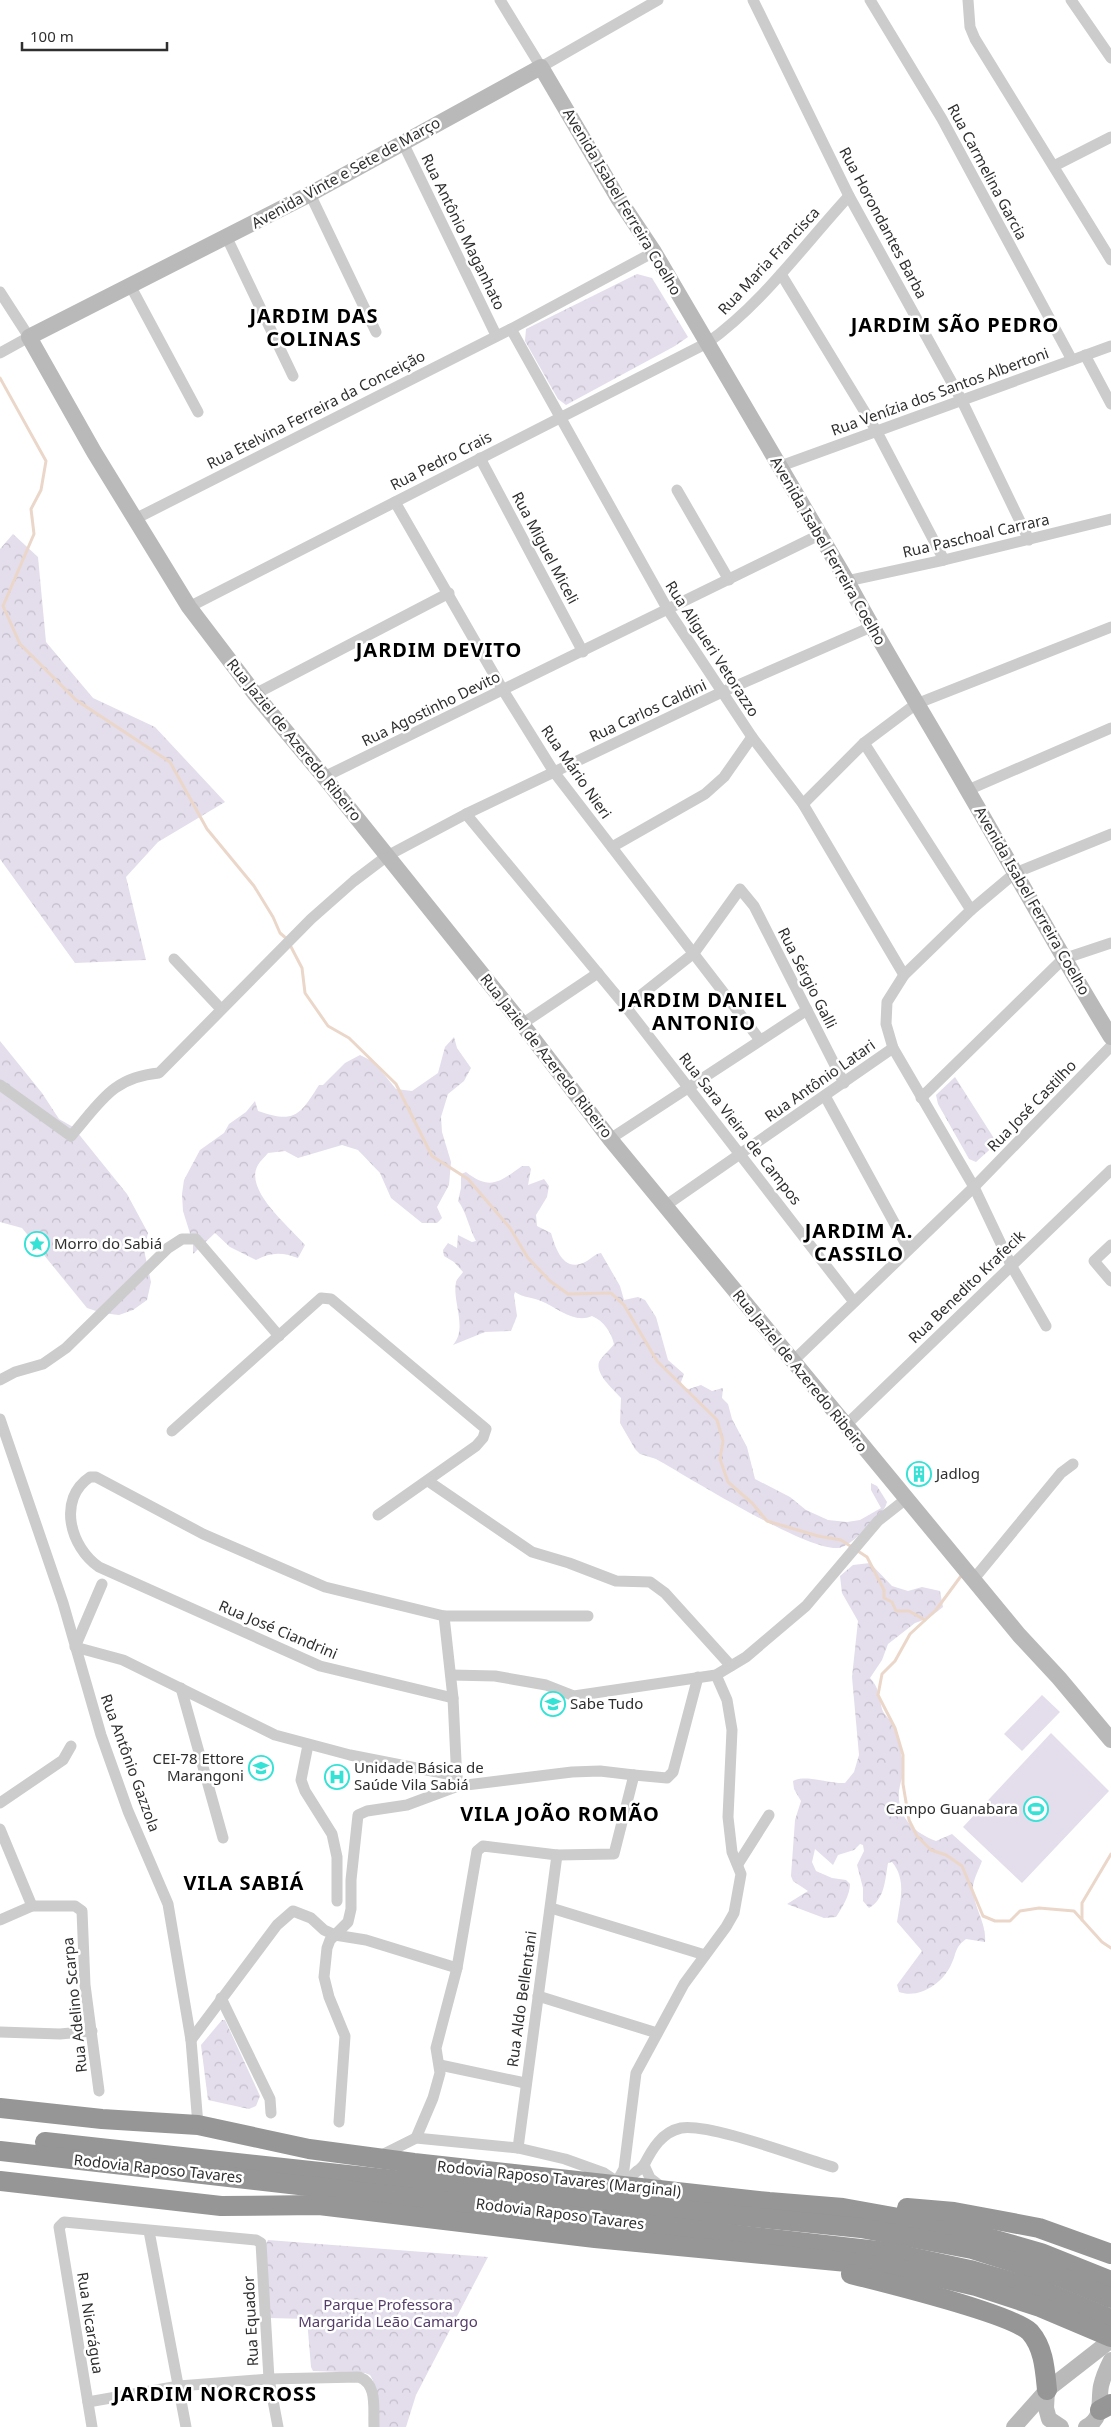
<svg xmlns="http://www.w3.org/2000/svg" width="1111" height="2427" viewBox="0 0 1111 2427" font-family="'Noto Sans',sans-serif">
	<defs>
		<pattern id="forest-crowns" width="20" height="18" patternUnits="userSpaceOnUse" patternTransform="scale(1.25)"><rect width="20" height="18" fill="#e4ddec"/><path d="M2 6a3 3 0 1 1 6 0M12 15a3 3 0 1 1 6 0" fill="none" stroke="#c4becb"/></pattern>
	</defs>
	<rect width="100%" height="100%" fill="#fff"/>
	<!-- forest -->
	<g fill="url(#forest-crowns)">
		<polygon points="637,274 652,278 688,337 675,346 566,405 558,399 525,341 526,329"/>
		<polygon points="13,534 38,557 46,642 93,698 155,727 225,802 158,842 126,877 146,960 75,963 0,859 0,549"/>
		<path d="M454 1037 457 1048 471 1068 464 1081 448 1094 441 1117 442 1132 451 1162 449 1185 437 1207 442 1218 437 1223H422L391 1198 380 1173 358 1150 342 1145 298 1158 285 1151 268 1153C265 1157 260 1161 258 1165 243 1190 291 1228 305 1245L298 1258C282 1252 271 1252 256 1260L230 1247 215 1233 193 1254V1243L183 1211 182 1194 184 1180 200 1150 224 1133 229 1124 246 1112 255 1101 258 1111C295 1124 300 1115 319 1085H323L345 1063 360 1055 374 1062 396 1089 412 1091 438 1073 445 1047Z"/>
		<polygon points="0,1041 42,1093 59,1119 73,1127 127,1194 148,1233 144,1250 151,1282 147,1300 133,1310 119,1315 102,1313 87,1308 22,1228 0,1222"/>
		<polygon points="955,1077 997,1143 976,1162 969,1159 938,1104 936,1095"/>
		<path d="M522 1166H529L531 1169 528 1185 544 1179 549 1186 547 1197 536 1215 537 1226 551 1233C556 1250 564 1274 587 1261 593 1257 595 1254 601 1253L620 1286 624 1300 638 1297 645 1300 656 1317 668 1360 684 1374 681 1382 684 1388 689 1389 701 1385 712 1391 723 1388 722 1398 728 1404 732 1419 747 1447 755 1479 790 1497 806 1510 828 1520 847 1522 860 1520 881 1508 871 1490V1483L877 1486 887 1502C885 1511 876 1518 869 1525 862 1533 848 1547 838 1548 806 1551 690 1478 656 1459L640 1454 635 1449 620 1423 621 1398C614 1390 595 1374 599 1362 602 1356 610 1350 614 1344 611 1332 604 1321 592 1316 574 1324 558 1308 541 1301 532 1297 524 1298 515 1292L514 1295 517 1316 511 1331 485 1332 453 1345C468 1328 452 1302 456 1282 457 1279 461 1275 463 1272L454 1262 444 1256 443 1250 448 1243 457 1248 458 1235 472 1242 476 1241C469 1228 466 1211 458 1201L461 1188V1174L466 1172C490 1191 500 1182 522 1166Z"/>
		<path d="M870 1563 892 1586 908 1591 922 1587 940 1591 943 1607 929 1618 915 1623 888 1644 882 1660 870 1678C879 1687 879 1697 882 1709 884 1715 890 1719 893 1724 899 1734 900 1747 902 1758 906 1776 901 1776 899 1791 897 1817 914 1833 936 1841L952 1834 982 1861C979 1869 973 1880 973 1888 973 1906 987 1924 985 1942L966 1939C954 1948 957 1953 951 1965 942 1984 919 1999 899 1992L897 1985 922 1951 897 1922C900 1901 907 1880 892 1862L888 1863C885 1880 885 1899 869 1908L863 1901V1888L857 1865 864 1851 863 1845 860 1844 854 1850 838 1855 833 1865 815 1849 812 1862 816 1871 832 1878 846 1880 850 1884C850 1895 842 1908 836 1917L824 1918 787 1904 808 1891 793 1881 791 1876 795 1820 801 1801 794 1789 793 1781C806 1774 829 1784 845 1783L854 1772 859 1755 852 1677 858 1621 842 1593 840 1576 853 1565Z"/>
		<polygon points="222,2020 225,2020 260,2096 256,2106 249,2109 208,2100 201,2045"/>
		<polygon points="268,2240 488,2257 416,2395 406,2427 376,2427 373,2380 370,2375 365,2373 313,2371 311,2367 307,2319 269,2318 264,2248"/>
	</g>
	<!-- pitch -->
	<g fill="#e4ddec">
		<polygon points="1042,1695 1060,1712 1022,1751 1004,1734"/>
		<polygon points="1051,1733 1109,1791 1022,1883 963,1827"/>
	</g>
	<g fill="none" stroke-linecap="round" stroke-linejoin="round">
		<!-- stream -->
		<g stroke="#ebd7c9" stroke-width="3">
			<polyline points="0,378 46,461 41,490 31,509 34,534 3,606 20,644 76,700 170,762 207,829 254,886 273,917 280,933 287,939"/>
			<polyline points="290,945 302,968 305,993 328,1026 349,1038 396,1084 432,1156 468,1179 510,1228 528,1258 550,1281 568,1294 611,1293 624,1305 657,1361 717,1420 723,1441 720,1459 728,1482 752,1503 767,1521 818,1536 841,1540 867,1557 884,1590 884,1598 892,1602 896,1611 909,1611 925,1620"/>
			<polyline points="961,1576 936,1610 910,1634 895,1661 882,1674 878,1695 895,1728 903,1755 903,1784 909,1820 917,1836 931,1850 946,1855 962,1866 983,1916 995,1921 1010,1921 1020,1911 1039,1908 1074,1911 1102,1942 1111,1948"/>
			<polyline points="1082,1920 1082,1903 1111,1854"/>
		</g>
		<!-- street -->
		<g stroke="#ccc" stroke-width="11">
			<polyline points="500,0 541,67 658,0"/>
			<polyline points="753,0 849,196 962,401 1029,540"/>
			<polyline points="870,0 942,119 1072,360"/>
			<polyline points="968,0 970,27 975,39 1111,260"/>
			<polyline points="1071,0 1111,58"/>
			<polyline points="403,143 496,335"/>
			<polyline points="1054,166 1111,137"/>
			<polyline points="310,194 376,332"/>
			<polyline points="227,238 293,376"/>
			<polyline points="781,274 877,432 944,560"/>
			<polyline points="131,287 198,412"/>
			<polyline points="0,292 29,337 0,353"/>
			<polyline points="511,329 668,610 752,737 803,804 904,975"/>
			<polyline points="1085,355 1111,404"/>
			<polyline points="480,458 583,652"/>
			<polyline points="778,467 1111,346"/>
			<polyline points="677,490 729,580"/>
			<polyline points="395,502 503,690 554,772 760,1040"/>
			<polyline points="135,519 511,329 654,252"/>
			<polyline points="847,581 944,560 1111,519"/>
			<path d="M189 607 707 343C763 303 803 246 849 196"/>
			<polyline points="255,694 449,593"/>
			<polyline points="864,743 971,910"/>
			<polyline points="324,777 819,535"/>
			<polyline points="968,790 1111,728"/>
			<polyline points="803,804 864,743 916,704 1111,627"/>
			<polyline points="466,814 626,1007 854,1302"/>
			<polyline points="612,847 705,794 724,777 752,737"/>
			<polyline points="174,959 221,1009"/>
			<polyline points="626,1007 694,953 740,889 754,906 844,1083"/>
			<polyline points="522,1024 598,973"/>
			<path d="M0 1085 71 1136C100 1103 112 1077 159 1073L311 919 354 881 387 856 466 814 722 692 871 627"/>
			<polyline points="825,1096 908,1248"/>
			<polyline points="921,1098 1063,959 1111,943"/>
			<polyline points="610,1139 807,1010"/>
			<polyline points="665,1206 893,1048"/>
			<polyline points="1111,1245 1094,1261 1111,1281"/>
			<polyline points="1046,1326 1011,1265 974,1187 893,1048 886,1024 887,1002 904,975 971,910 1015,873 1111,834"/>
			<polyline points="792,1362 974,1187 1111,1046"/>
			<polyline points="0,1380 15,1372 43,1364 66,1348 168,1248 182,1239 196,1239 279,1336"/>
			<polyline points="0,1419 63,1603 101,1735 128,1811 168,1904 191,2040 198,2125"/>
			<polyline points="845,1426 1111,1170"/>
			<polyline points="172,1431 321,1298 331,1299 486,1429 483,1438 476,1446 378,1515"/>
			<polyline points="428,1481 532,1552 569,1563 616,1581 650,1582 665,1593 731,1666"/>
			<polyline points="973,1580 1061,1473 1073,1464"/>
			<polyline points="102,1584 75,1647 123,1660 275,1735 350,1755 457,1776"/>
			<polyline points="444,1616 453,1698 457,1782"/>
			<polyline points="451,1675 495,1676 546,1685 574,1696 716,1675 746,1657 806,1606 878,1521 906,1499"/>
			<polyline points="181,1688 223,1838"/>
			<path d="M453 1698 320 1666 99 1567C70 1547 57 1499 90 1477H96L203 1534 325 1587 444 1616H588"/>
			<polyline points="308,1745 301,1780 305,1791 332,1834 337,1857 337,1901"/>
			<polyline points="0,1803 63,1760 71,1746"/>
			<polyline points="0,1829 32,1906"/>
			<polyline points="738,1864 769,1815"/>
			<polyline points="551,1908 705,1955"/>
			<polyline points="0,1920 32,1906 75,1906 82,1911 85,1985 99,2091"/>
			<polyline points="538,1996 657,2033"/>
			<polyline points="221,1998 270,2099 271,2113"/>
			<polyline points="0,2032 60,2034 92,2031"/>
			<polyline points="191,2040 277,1925 293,1911 311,1918 324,1930 335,1935 366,1940 457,1968"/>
			<polyline points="440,2065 525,2083"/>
			<polyline points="339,2122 345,2036 329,1997 324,1977 327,1948 330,1940 348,1922 351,1909 351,1880 358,1815 367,1811 407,1805 458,1786 572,1772 600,1771 634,1775"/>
			<polyline points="416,2138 433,2098 440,2073 436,2048 457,1968 477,1851 483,1846 557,1855 614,1854 634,1775 667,1778 673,1772 698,1677"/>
			<polyline points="518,2148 557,1855"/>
			<polyline points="380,2156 416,2138 518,2148 565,2159 604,2173 622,2185 637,2171"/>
			<path d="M644 2165C652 2149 662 2132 681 2128 710 2123 801 2158 833 2167"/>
			<polyline points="639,2170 644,2165 650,2178 663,2188"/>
			<polyline points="611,2184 619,2178 624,2169 636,2073 684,1984 726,1927 734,1913 741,1874 732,1852 728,1817 732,1730 727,1700 716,1675"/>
			<polyline points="149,2231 186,2427"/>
			<path d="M88 2402 179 2386 269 2379 359 2377C378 2384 373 2409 374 2427"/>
			<polyline points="92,2427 59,2227 64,2222 256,2240 261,2243 269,2379 278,2427"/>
		</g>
		<!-- secondary -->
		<g stroke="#b9b9b9" stroke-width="16">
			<path d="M1111 1037C1061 956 1016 873 968 791 928 721 885 652 847 581L654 252 618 198 541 67 310 194 29 337 94 452 189 607 255 694 324 777 522 1024 610 1139 1019 1635 1059 1678 1111 1740"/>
			<polyline points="1047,2390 1046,2408 1049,2419 1061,2427"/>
			<polyline points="1014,2427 1047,2390 1111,2340"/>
			<path d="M1086 2427C1104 2418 1098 2401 1101 2386 1103 2377 1107 2368 1111 2360"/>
		</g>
		<!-- highway -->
		<g stroke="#969696" stroke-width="20">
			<polyline points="0,2108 102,2119 198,2125 309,2149 414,2163 769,2202 843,2208 921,2222 985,2237 1041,2253 1111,2281"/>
			<polyline points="45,2142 523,2194 861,2228 972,2249 1058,2276 1111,2298"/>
			<polyline points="0,2151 887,2252 970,2270 1041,2290 1111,2319"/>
			<polyline points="0,2181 221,2206 319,2205 595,2238 847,2262 911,2271 976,2286 1040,2307 1111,2337"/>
			<polyline points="907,2208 954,2212 1039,2228 1111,2254"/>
			<path d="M851 2274C883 2282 1012 2314 1030 2332 1044 2348 1045 2370 1047 2390"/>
			<polyline points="1100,2410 1111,2404"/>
		</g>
	</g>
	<!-- icons -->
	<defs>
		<symbol id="sight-ring" viewBox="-11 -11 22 22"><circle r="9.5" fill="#fff" stroke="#34e2d6" stroke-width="1.5"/><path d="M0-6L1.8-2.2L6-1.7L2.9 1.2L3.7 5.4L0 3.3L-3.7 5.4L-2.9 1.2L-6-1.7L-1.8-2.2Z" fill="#34e2d6"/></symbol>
		<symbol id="building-ring" viewBox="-11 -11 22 22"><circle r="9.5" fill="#fff" stroke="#34e2d6" stroke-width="1.5"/><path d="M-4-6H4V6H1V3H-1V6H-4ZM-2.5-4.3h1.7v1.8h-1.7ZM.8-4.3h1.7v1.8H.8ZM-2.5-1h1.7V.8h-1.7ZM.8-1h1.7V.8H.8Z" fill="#34e2d6"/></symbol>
		<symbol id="school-ring" viewBox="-11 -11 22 22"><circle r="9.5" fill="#fff" stroke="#34e2d6" stroke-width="1.5"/><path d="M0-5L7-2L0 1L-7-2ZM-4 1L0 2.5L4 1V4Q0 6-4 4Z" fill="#34e2d6"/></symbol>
		<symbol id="hospital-ring" viewBox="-11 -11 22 22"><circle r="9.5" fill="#fff" stroke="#34e2d6" stroke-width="1.5"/><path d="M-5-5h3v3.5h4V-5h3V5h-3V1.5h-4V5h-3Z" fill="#34e2d6"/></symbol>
		<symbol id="stadium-ring" viewBox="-11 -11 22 22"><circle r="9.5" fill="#fff" stroke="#34e2d6" stroke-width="1.5"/><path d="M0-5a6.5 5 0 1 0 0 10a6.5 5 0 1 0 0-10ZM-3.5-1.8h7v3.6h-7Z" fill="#34e2d6"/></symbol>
	</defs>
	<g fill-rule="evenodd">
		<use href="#sight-ring" x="23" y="1230" width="28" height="28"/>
		<use href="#building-ring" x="905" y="1460" width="28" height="28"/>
		<use href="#school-ring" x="539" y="1690" width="28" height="28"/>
		<use href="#school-ring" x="247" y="1754" width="28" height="28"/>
		<use href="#hospital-ring" x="323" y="1763" width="28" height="28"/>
		<use href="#stadium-ring" x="1022" y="1795" width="28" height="28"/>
	</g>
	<g text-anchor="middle" stroke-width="5" stroke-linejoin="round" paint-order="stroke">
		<!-- street labels -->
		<g font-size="15" fill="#2f2f2f" stroke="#fff">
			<text transform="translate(987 172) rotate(62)" y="5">Rua Carmelina Garcia</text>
			<text transform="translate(346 173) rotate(-29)" y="5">Avenida Vinte e Sete de Março</text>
			<text transform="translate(622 202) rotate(59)" y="5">Avenida Isabel Ferreira Coelho</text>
			<text transform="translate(883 223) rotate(62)" y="5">Rua Horondantes Barba</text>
			<text transform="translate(463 232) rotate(64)" y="5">Rua Antônio Maganhato</text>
			<text transform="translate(769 261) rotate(-47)" y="5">Rua Maria Francisca</text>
			<text transform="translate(940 392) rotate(-20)" y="5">Rua Venízia dos Santos Albertoni</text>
			<text transform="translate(316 410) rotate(-27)" y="5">Rua Etelvina Ferreira da Conceição</text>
			<text transform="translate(441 461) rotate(-27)" y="5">Rua Pedro Crais</text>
			<text transform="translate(976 536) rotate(-13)" y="5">Rua Paschoal Carrara</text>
			<text transform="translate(545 548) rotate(62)" y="5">Rua Miguel Miceli</text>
			<text transform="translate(828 551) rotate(60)" y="5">Avenida Isabel Ferreira Coelho</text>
			<text transform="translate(712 649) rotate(57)" y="5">Rua Aligueri Vetorazzo</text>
			<text transform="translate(431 709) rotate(-26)" y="5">Rua Agostinho Devito</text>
			<text transform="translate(648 711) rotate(-25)" y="5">Rua Carlos Caldini</text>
			<text transform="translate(294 740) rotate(51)" y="5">Rua Jaziel de Azeredo Ribeiro</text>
			<text transform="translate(576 772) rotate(55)" y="5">Rua Mário Nieri</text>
			<text transform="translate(1032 901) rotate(60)" y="5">Avenida Isabel Ferreira Coelho</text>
			<text transform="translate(807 978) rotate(63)" y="5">Rua Sérgio Galli</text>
			<text transform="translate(546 1056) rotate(52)" y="5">Rua Jaziel de Azeredo Ribeiro</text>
			<text transform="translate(820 1081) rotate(-35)" y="5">Rua Antônio Latari</text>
			<text transform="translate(1032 1106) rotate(-46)" y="5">Rua José Castilho</text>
			<text transform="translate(740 1129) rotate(52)" y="5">Rua Sara Vieira de Campos</text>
			<text transform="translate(967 1287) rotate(-44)" y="5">Rua Benedito Krafecik</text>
			<text transform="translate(800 1371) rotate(51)" y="5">Rua Jaziel de Azeredo Ribeiro</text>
			<text transform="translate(278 1630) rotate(23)" y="5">Rua José Ciandrini</text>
			<text transform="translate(130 1763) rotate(70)" y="5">Rua Antônio Gazzola</text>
			<text transform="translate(522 1999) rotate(-82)" y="5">Rua Aldo Bellentani</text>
			<text transform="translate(75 2005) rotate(-96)" y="5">Rua Adelino Scarpa</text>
			<text transform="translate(158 2169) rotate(6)" y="5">Rodovia Raposo Tavares</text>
			<text transform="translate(559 2179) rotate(6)" y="5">Rodovia Raposo Tavares (Marginal)</text>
			<text transform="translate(560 2214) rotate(7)" y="5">Rodovia Raposo Tavares</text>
			<text transform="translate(251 2321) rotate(-93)" y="5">Rua Equador</text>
			<text transform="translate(90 2323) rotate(81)" y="5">Rua Nicarágua</text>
		</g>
		<!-- poi labels -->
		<g font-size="15" fill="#2f2f2f" stroke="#fff" text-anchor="start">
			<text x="54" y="1249">Morro do Sabiá</text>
			<text x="936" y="1479">Jadlog</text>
			<text x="570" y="1709">Sabe Tudo</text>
			<text x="244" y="1764" text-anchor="end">CEI-78 Ettore<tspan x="244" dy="17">Marangoni</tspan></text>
			<text x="354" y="1773">Unidade Básica de<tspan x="354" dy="17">Saúde Vila Sabiá</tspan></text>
			<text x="1018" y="1814" text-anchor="end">Campo Guanabara</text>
		</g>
		<!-- park labels -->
		<g font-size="15" fill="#553d6a" stroke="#fff">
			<text x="388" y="2310">Parque Professora<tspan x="388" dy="17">Margarida Leão Camargo</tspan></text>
		</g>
		<!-- district labels -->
		<g font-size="20" font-weight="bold" letter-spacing="1" fill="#000" stroke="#fff">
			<text x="314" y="323">JARDIM DAS<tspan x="314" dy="23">COLINAS</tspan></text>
			<text x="955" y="332">JARDIM SÃO PEDRO</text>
			<text x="439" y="657">JARDIM DEVITO</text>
			<text x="704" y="1007">JARDIM DANIEL<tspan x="704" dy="23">ANTONIO</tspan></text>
			<text x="859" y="1238">JARDIM A.<tspan x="859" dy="23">CASSILO</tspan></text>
			<text x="560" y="1821">VILA JOÃO ROMÃO</text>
			<text x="244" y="1890">VILA SABIÁ</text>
			<text x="215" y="2401">JARDIM NORCROSS</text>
		</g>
	</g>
	<!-- scale -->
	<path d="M22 42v8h145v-8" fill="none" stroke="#2f2f2f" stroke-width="2.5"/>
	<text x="30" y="42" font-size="15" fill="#2f2f2f" stroke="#ffffff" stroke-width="4" paint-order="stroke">100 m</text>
</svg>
